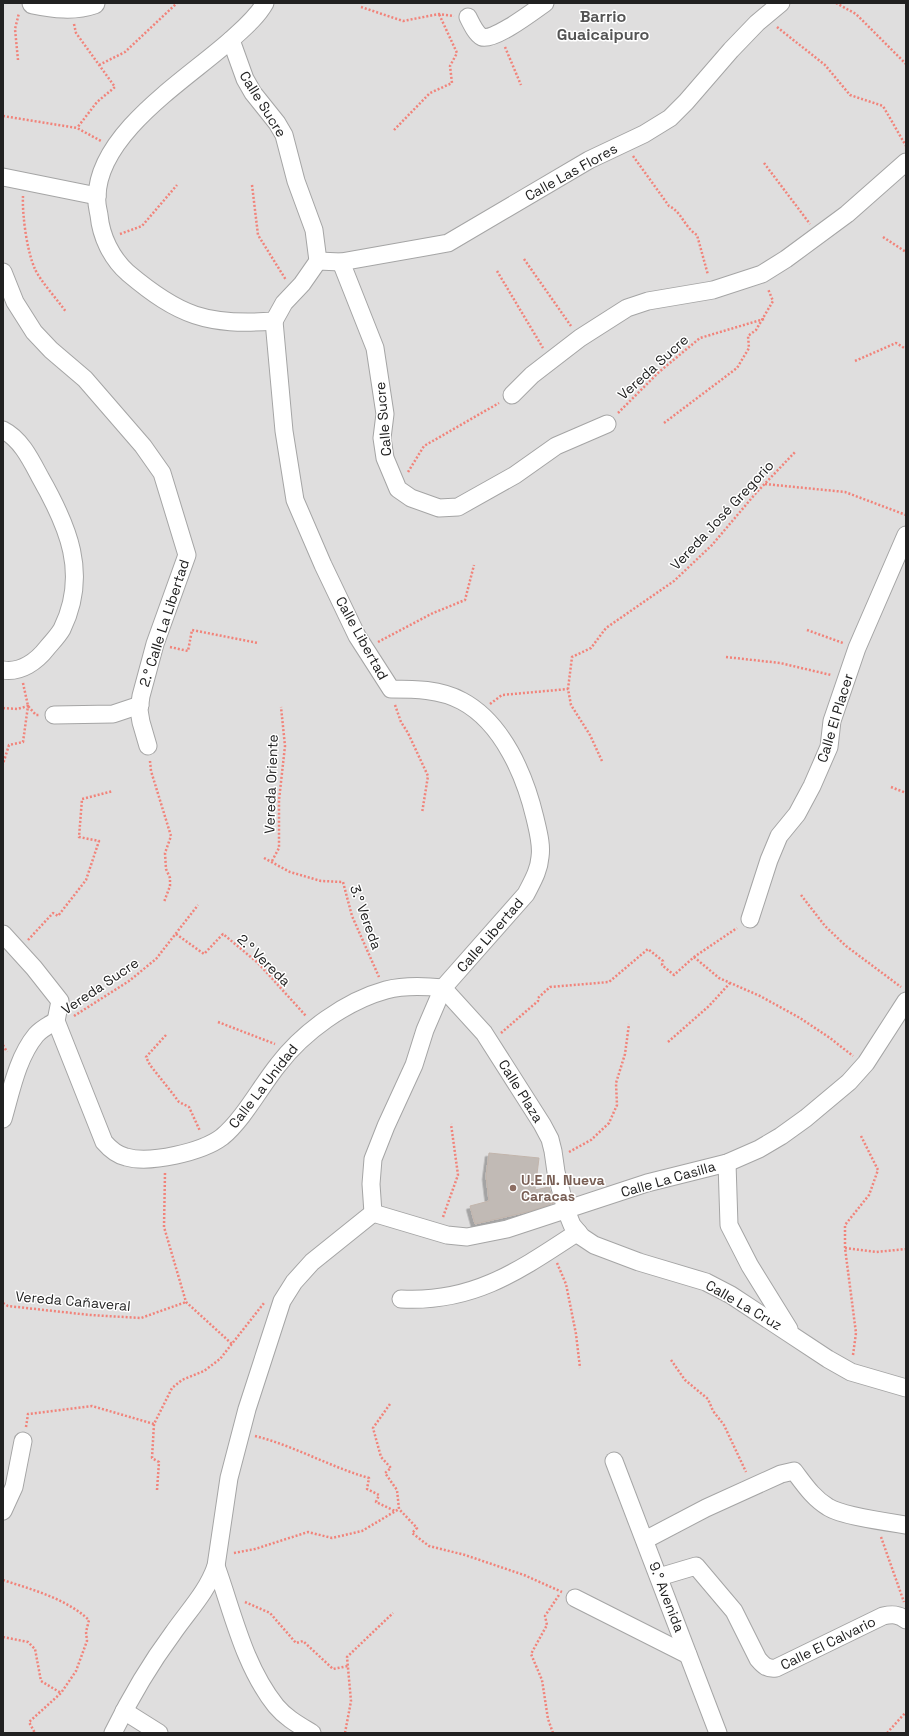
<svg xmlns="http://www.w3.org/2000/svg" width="909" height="1736" viewBox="0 0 909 1736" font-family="'Space Grotesk',sans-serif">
	<defs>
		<filter id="shadow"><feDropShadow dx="-3.5" dy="3.5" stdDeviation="0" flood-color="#0004"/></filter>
	</defs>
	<rect width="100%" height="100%" fill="#f1eee9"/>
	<!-- residential -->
	<rect fill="#dfdede" x="3" y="3" width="903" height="1730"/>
	<!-- building -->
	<polygon fill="#c1bab5" stroke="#c2b5ac" filter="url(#shadow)" points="489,1153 539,1158 535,1190 549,1187 554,1203 531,1211 475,1224 470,1206 489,1201 486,1176"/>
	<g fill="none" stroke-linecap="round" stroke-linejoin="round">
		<defs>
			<g id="minor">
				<path d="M265 3C257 17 244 28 233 38 189 78 98 132 97 197 96 203 98 209 99 215 101 236 111 258 128 273 179 316 207 326 274 321L284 303 302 284 318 261"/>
				<path d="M468 17C471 23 476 34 482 37 493 42 535 10 545 3"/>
				<polyline points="231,40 245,79 253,93 277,123 284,135 296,181 314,230 318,261"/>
				<polyline points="3,177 97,196"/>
				<polyline points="318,261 341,262 448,243 589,160 644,134 670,118 686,102 731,50 757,23 781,3"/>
				<polyline points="341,262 375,348 385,414 382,438 385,458 398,489 411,498 439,508 458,507 515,475 556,446 607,424"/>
				<polyline points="3,272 15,302 34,332 51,350 85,379 143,446 162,473 187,555 155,644 141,696 139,710 141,722 148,746"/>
				<path d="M274 321 284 431 295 500 323 565 357 636 391 689C414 689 440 689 462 701 503 723 525 776 535 818 538 831 542 845 540 857 539 871 532 882 526 894L443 988 425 1030 414 1065 386 1126 373 1159 371 1184 373 1213"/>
				<polyline points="512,395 532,375 580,338 627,308 648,301 713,290 762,274 786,259 847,214 906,162"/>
				<path d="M3 430C21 439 31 460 40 477 68 526 89 574 62 629 58 636 52 642 47 648 37 661 21 673 3 670"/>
				<polyline points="54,715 113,714 140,705"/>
				<polyline points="750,919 769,860 779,836 797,814 812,786 829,747 832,721 857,648 906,535"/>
				<path d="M3 934 34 968 60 1001 56 1021 104 1142C110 1149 117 1155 126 1157 150 1164 202 1152 222 1137 243 1120 261 1086 278 1065 303 1032 346 1001 386 990 405 985 424 986 443 988"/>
				<polyline points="443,988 484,1033 542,1124 550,1139 553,1151 556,1172 566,1210 572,1225 582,1237 594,1245 639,1262 706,1282 731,1295 828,1359 851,1372 906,1388"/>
				<path d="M3 1119C11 1092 17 1058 36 1035 41 1029 49 1025 56 1021"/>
				<polyline points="727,1163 729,1225 750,1266 789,1329"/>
				<polyline points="373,1213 447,1235 467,1237 507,1229 647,1183 727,1163 759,1149 781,1136 806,1118 849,1082 866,1063 906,1001"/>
				<path d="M401 1299C474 1303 520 1270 578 1232"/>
				<polyline points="614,1461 718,1733"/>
				<polyline points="3,1511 14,1487 23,1441"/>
				<path d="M645 1540 706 1508 781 1474 794 1471C804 1484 813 1498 828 1507 842 1516 887 1522 906 1525"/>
				<path d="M216 1566C233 1613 244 1666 276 1706 286 1718 299 1725 312 1733"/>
				<path d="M659 1577 696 1566 734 1611 758 1659C764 1666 767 1669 776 1668L883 1616C892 1614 899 1614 906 1620"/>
				<polyline points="575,1598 688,1655"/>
				<polyline points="124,1711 159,1733"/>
				<path d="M113 1733C130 1698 150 1664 173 1633 189 1610 207 1592 216 1566L229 1478 247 1409 282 1301 294 1282 312 1262 373 1213"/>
			</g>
			<path id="tertiary" d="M33 3C53 7 74 10 94 3"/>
		</defs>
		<!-- minor casing -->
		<use href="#minor" stroke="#a5a5a5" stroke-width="19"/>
		<!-- tertiary casing -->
		<use href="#tertiary" stroke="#a5a5a5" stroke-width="23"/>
		<!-- path -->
		<g stroke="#f1837a" stroke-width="2.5" stroke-dasharray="2 2" stroke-linecap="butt">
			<polyline points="836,3 856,14 906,64"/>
			<polyline points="361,7 403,21 439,14 454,16"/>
			<polyline points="74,24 76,33 115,87 97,102 77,128"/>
			<polyline points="777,27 825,65 850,95 883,106 906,146"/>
			<polyline points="505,47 521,85"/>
			<polyline points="18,60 15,29 19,13"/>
			<polyline points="99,65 125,52 177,3"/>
			<polyline points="3,116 77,128 101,141"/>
			<polyline points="394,130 430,93 452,83 450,66 457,53 439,14"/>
			<path d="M633 156 669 206C682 212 684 227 697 235L708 275"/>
			<polyline points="764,163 810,224"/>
			<polyline points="252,185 258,235 286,280"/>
			<path d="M23 196C22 214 27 252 35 269 40 281 58 300 66 312"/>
			<polyline points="120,234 142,226 177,185"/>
			<polyline points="883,237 906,252"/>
			<polyline points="524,259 571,326"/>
			<polyline points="497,271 543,348"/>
			<polyline points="855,361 896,343 906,349"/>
			<polyline points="618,413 659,372 700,338 764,319"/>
			<polyline points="664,423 737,368 749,348 748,336 756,330 773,301 768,289"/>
			<polyline points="408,472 424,446 499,403"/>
			<polyline points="765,484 845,492 906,515"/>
			<polyline points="807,630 843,643"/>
			<polyline points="378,642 433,613 465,600 474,565"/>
			<polyline points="170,647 188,651 192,630 258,643"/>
			<polyline points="726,657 780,663 831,675"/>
			<polyline points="23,683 28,706 36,715 40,715"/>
			<polyline points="490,704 502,695 568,689"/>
			<polyline points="395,705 401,722 408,733 428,776 422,813"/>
			<polyline points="3,708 17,709 28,706 23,742 9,745 3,764"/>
			<polyline points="150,761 151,771 171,836 165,853 166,869 170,878 170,886 164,902"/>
			<polyline points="602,761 590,735 571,705 568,689 572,657 591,648 606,628 674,581 712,545 756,493 796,451"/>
			<polyline points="891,787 906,793"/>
			<polyline points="264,858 290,872 321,881 343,882 352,916 379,977"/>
			<polyline points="272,861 279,848 279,800 285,746 281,707"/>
			<polyline points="801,895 825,926 846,946 901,987"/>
			<polyline points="176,934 204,954 223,934 258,963 306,1016"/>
			<polyline points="28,940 53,913 58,916 86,880 99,841 79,837 82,799 113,791"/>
			<polyline points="694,957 719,978 760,996 800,1018 830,1038 853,1056"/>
			<polyline points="74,1016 129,981 156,959 198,905"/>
			<polyline points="218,1022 275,1044"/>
			<polyline points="501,1033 538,1001 538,998 550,987 609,982 648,949 663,961 662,965 674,975 694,957 737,928"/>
			<polyline points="166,1035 146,1057 150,1065 173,1094 179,1102 189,1107 200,1131"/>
			<polyline points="668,1042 709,1006 730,983"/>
			<polyline points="3,1045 7,1052"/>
			<polyline points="569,1152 591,1140 609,1123 617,1105 616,1083 625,1054 629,1024"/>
			<polyline points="165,1173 164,1227 186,1302 232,1344"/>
			<polyline points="443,1217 458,1175 451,1124"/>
			<polyline points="845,1248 876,1252 906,1249"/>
			<polyline points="557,1263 566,1284 576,1334 580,1368"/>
			<polyline points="3,1303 8,1306 90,1315 141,1318 186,1302"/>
			<polyline points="853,1355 856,1333 845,1248 845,1225 869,1195 878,1170 861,1136"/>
			<polyline points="671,1360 685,1380 708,1399 713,1411 724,1425 746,1472"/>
			<polyline points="390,1404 373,1428 381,1457 391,1468 385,1473 397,1490 399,1509 417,1528 412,1533 429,1546 465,1555 524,1575 562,1592"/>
			<polyline points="26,1427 28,1414 92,1406 154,1424"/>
			<path d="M255 1436C295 1446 330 1467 369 1478L367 1489 379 1495 376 1502 395 1511"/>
			<polyline points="157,1490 159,1462 152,1458 154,1424 172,1388 182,1380 204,1371 220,1359 264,1303"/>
			<polyline points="881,1537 904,1602"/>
			<polyline points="234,1553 255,1549 308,1532 332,1538 362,1531 399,1509"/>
			<path d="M3 1580C33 1590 65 1598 89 1620L86 1632 87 1641 76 1671 61 1693 29 1722 35 1733"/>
			<polyline points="245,1602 270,1613 296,1643 303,1641 333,1669 348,1666"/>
			<polyline points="3,1637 28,1642 35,1649 41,1681 61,1693"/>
			<polyline points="345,1733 351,1701 347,1657 393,1613"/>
			<polyline points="553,1733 548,1719 542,1680 531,1654 547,1625 545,1616 559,1595"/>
			<polyline points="887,1733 906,1712"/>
		</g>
		<!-- minor -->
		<use href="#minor" stroke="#fff" stroke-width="17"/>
		<!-- tertiary -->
		<use href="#tertiary" stroke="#fff" stroke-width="21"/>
	</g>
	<!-- markers -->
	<circle fill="#8d6e63" stroke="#fff" stroke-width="1.5" cx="513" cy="1188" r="4"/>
	<g text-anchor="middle" stroke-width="3" stroke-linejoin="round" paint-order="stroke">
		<!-- street labels -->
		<g font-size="14" fill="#212121" stroke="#fff">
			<text transform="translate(263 104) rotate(58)" y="5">Calle Sucre</text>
			<text transform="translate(571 172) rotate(-29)" y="5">Calle Las Flores</text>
			<text transform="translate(653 367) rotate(-42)" y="5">Vereda Sucre</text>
			<text transform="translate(383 419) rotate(-95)" y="5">Calle Sucre</text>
			<text transform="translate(722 515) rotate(-47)" y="5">Vereda José Gregorio</text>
			<text transform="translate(164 623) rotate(-72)" y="5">2.° Calle La Libertad</text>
			<text transform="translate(362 638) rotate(61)" y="5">Calle Libertad</text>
			<text transform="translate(835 718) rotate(-73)" y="5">Calle El Placer</text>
			<text transform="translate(271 784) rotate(-88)" y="5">Vereda Oriente</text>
			<text transform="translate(366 917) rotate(70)" y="5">3.° Vereda</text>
			<text transform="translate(490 935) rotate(-49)" y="5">Calle Libertad</text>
			<text transform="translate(264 960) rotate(44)" y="5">2.° Vereda</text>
			<text transform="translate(100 986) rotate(-34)" y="5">Vereda Sucre</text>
			<text transform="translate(263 1086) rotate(-52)" y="5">Calle La Unidad</text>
			<text transform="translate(521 1091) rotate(58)" y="5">Calle Plaza</text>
			<text transform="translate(668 1179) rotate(-16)" y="5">Calle La Casilla</text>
			<text transform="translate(73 1301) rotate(5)" y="5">Vereda Cañaveral</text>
			<text transform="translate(744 1305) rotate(30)" y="5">Calle La Cruz</text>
			<text transform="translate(667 1597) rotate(69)" y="5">9.° Avenida</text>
			<text transform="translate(828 1643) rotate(-26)" y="5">Calle El Calvario</text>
		</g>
		<!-- education labels -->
		<g font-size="14" font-weight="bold" fill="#785e54" stroke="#fff" text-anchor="start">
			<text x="521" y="1185">U.E.N. Nueva<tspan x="521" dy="16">Caracas</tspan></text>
		</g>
		<!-- quarter labels -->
		<g font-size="16" font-weight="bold" fill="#545454" stroke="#fff">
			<text x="603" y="22">Barrio<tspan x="603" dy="18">Guaicaipuro</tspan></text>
		</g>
	</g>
	<!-- border -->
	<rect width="909" height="1736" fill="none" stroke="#212121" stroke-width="8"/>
</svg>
